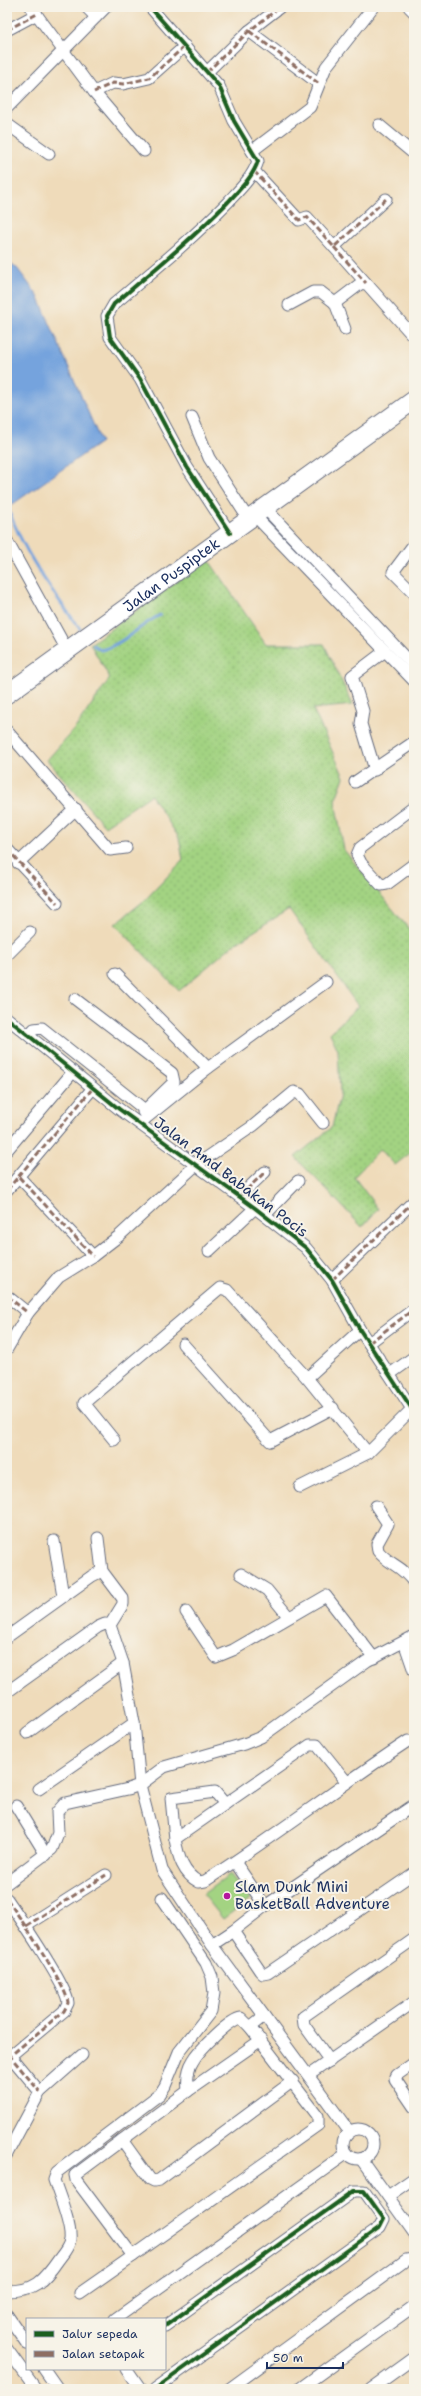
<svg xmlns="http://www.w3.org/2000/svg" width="421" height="2396" viewBox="0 0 421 2396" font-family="'Shantell Sans',sans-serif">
	<defs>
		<pattern id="grass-dots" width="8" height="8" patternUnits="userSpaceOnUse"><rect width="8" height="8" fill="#a3d382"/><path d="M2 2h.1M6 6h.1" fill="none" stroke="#8cb573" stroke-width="1.8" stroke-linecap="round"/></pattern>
	</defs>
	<rect width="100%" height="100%" fill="#f7f3e8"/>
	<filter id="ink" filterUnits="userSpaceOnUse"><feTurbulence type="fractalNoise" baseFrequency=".025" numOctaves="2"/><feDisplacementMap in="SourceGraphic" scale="8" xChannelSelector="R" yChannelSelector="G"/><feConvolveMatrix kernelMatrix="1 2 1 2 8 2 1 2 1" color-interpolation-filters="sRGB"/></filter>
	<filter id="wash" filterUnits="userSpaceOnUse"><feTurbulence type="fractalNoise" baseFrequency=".012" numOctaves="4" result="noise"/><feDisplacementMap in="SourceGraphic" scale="16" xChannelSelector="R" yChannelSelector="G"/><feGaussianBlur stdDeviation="0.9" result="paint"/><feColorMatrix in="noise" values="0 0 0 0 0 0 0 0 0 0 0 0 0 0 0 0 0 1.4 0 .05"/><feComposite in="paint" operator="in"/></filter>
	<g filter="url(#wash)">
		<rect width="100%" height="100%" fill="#efdbba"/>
		<!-- grass -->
		<polygon fill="url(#grass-dots)" stroke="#5f8170" points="208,559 266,644 324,644 353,705 313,709 344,777 335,801 344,850 409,929 414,930 414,1150 395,1165 380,1149 354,1177 378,1209 362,1227 295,1157 332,1127 340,1094 338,1050 330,1033 358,1006 289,909 233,945 179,991 115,924 145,900 183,860 179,838 151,795 105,826 47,760 76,727 110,678 90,644"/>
		<!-- green -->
		<polygon fill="#a3d382" stroke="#5f8170" points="230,1874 250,1899 223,1919 203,1894"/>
		<!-- water -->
		<polygon fill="#74a3dd" stroke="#48699e" points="7,260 17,268 38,296 101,442 10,506 7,501"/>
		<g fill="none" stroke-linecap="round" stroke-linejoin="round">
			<!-- stream -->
			<g stroke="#74a3dd" stroke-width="3">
				<path d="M7 505C22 551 51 590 80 629"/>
				<path d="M93 645 101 650C122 645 140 625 160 615"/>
			</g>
		</g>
	</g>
	<g filter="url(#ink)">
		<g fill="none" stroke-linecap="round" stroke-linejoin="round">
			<defs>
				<g id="street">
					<polyline points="31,7 94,92 144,151"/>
					<polyline points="86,7 96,17"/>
					<path d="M150 7 219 86 234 121 258 161C253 177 239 190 228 202 192 239 153 271 114 304L107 316 110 337 140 379 187 467 230 533"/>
					<polyline points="409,7 414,12"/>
					<polyline points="7,30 37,14"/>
					<polyline points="249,31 318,83"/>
					<polyline points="207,72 249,31 280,7"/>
					<polyline points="94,92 113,83 123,84 149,78 185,46"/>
					<polyline points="7,108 106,7"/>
					<polyline points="7,124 49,154"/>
					<polyline points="379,125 414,154"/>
					<polyline points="252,151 310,107 326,67 373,7"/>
					<polyline points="254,171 299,220 307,217 334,247 386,199"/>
					<polyline points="334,247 366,283"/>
					<polyline points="335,303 360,284 366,283 414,337"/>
					<polyline points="289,305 313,292 321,292 335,303 345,329"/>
					<polyline points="192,417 209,458 249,520"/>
					<polyline points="266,509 414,666"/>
					<polyline points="255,516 414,681"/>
					<polyline points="7,541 67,650"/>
					<polyline points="414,544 393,572 414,593"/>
					<polyline points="7,731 110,850 126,848"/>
					<polyline points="375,770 361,724 363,711 352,676 385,651"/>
					<polyline points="355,782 414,742"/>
					<polyline points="414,807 360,848 357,855 361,863 381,885 387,884 414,864"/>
					<polyline points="7,849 57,903"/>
					<polyline points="18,863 76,809"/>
					<polyline points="7,955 30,932"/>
					<polyline points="115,974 208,1068"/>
					<polyline points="75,999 172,1073 174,1082 143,1112"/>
					<polyline points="7,1018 119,1109 255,1208 306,1248 332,1280 360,1330 414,1412"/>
					<polyline points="29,1035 34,1029 42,1028 145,1110"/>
					<polyline points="140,1123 208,1068 326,982"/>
					<polyline points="7,1150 73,1072"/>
					<polyline points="19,1177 93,1256"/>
					<polyline points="7,1190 93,1088"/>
					<polyline points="240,1196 265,1172"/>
					<polyline points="265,1215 298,1181"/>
					<polyline points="209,1251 255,1208"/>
					<polyline points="332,1280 414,1201"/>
					<polyline points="7,1296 28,1313"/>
					<polyline points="369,1343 414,1309"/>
					<polyline points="183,1344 270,1441 333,1408"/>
					<polyline points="7,1349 28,1313 59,1277 93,1256 119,1236 196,1165 253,1126 294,1092 300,1094 323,1123"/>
					<polyline points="390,1374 414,1357"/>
					<polyline points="307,1378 368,1453 412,1409"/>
					<polyline points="114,1440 84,1403 220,1288 227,1290 307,1378 360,1330"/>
					<polyline points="300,1487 368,1453"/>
					<path d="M376 1506 388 1524 377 1544 378 1551C389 1565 402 1565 414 1583"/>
					<polyline points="98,1538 102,1571 123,1599 123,1604 110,1625"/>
					<polyline points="54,1541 63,1596"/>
					<polyline points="241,1574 267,1590 288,1616"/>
					<polyline points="186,1612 216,1657 233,1650 326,1596 374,1658"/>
					<polyline points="7,1637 92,1576 102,1571"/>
					<polyline points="404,1642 414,1671"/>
					<polyline points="7,1692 98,1627 105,1624 110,1625 123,1663 134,1723 39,1789"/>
					<polyline points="134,1723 140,1785 162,1870 212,1945 349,2131"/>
					<polyline points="27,1733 123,1663"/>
					<path d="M346 1781 317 1745H310L175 1839C178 1856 183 1874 199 1882L205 1881C274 1837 339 1786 408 1741"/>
					<polyline points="414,1805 265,1906 233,1931 260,1971 263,1974 268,1973 414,1873"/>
					<polyline points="16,1806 46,1855"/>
					<polyline points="175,1839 171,1798 215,1792 225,1804"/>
					<polyline points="235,1862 265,1906"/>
					<polyline points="7,1883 52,1849 58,1833 57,1812 65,1803 128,1789 140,1785 164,1767 244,1744 261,1737 367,1661 414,1636"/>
					<path d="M7 1899C18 1915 68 1988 68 2003 67 2005 65 2009 64 2011L10 2056 40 2092"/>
					<polyline points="26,1926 106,1875"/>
					<polyline points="212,1945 233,1931"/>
					<polyline points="330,2061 304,2025 303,2017 414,1939"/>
					<polyline points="414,2063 397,2075 395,2079 414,2107"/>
					<polyline points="309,2075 414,2002"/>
					<polyline points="188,2091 261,2040"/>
					<circle cx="358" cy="2144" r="15"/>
					<polyline points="122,2140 150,2179 154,2181 159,2180 293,2081"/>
					<polyline points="7,2154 40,2092 82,2055"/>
					<polyline points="361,2159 414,2233"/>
					<polyline points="388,2196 414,2178"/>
					<polyline points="133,2256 318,2125 318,2116 250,2027"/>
					<path d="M7 2291C35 2291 44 2281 59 2259 63 2254 69 2247 70 2240 72 2226 59 2195 54 2180L57 2172 160 2094 165 2086 179 2052 211 2011 214 1993 212 1977 206 1963 162 1898"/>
					<path d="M80 2293 133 2256 76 2180 75 2175 188 2091C187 2081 187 2070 193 2061 199 2050 230 2019 241 2018L250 2027 264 2016"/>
					<polyline points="7,2315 27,2344"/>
					<polyline points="115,2319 346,2154"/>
					<polyline points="7,2349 36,2389"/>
					<polyline points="44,2369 58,2389"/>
					<polyline points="126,2369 140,2389"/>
					<polyline points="155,2389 380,2227 384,2219 364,2191 354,2191 165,2326"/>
					<polyline points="229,2389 406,2260 414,2259"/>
					<polyline points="299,2389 414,2306"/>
					<polyline points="371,2389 414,2358"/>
				</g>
				<g id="primary">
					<path id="s1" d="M7 694 414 400"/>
				</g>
			</defs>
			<!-- street casing -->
			<use href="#street" stroke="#656b7e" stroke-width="13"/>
			<!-- primary casing -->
			<use href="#primary" stroke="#656b7e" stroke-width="20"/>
			<!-- street -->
			<use href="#street" stroke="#fff" stroke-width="11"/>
			<!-- primary -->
			<use href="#primary" stroke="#fff" stroke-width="18"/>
			<!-- quiet -->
			<g stroke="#8d6e63" stroke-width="3" stroke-dasharray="6 3" stroke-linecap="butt">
				<polyline points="7,30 37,14"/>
				<polyline points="249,31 318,83"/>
				<polyline points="207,72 249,31 280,7"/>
				<polyline points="94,92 113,83 123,84 149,78 185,46"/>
				<polyline points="254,171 299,220 307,217 334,247 386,199"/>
				<polyline points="334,247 366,283"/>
				<polyline points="7,849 57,903"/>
				<polyline points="19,1177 93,1256"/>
				<polyline points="7,1190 93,1088"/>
				<polyline points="240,1196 265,1172"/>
				<polyline points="332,1280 414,1201"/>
				<polyline points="7,1296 28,1313"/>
				<polyline points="369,1343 414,1309"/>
				<path d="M7 1899C18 1915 68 1988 68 2003 67 2005 65 2009 64 2011L10 2056 40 2092"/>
				<polyline points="26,1926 106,1875"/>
			</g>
			<defs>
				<g id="cycleway">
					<path d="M150 7 219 86 234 121 258 161C253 177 239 190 228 202 192 239 153 271 114 304L107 316 110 337 140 379 187 467 230 533"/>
					<polyline points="7,1018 119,1109 255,1208 306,1248 332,1280 360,1330 414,1412"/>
					<polyline points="155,2389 380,2227 384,2219 364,2191 354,2191 165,2326"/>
				</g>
			</defs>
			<!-- cycleway casing -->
			<use href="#cycleway" stroke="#f7f3e8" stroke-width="6"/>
			<!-- cycleway -->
			<use href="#cycleway" stroke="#1b5e20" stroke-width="4"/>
		</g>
	</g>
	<!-- markers -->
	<circle fill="#b5179e" stroke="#f7f3e8" stroke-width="1.5" cx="227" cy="1896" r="4"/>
	<g text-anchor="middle" stroke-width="4" stroke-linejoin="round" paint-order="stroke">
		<!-- street labels -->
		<g font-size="15" fill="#1b2f5e" stroke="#f7f3e8">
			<text dy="5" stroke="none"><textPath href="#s1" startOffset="203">Jalan Puspiptek</textPath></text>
			<text transform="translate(231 1177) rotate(37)" y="5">Jalan Amd Babakan Pocis</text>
		</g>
		<!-- poi labels -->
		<g font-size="15" fill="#1b2f5e" stroke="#f7f3e8" text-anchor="start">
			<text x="235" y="1892">Slam Dunk Mini<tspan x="235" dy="17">BasketBall Adventure</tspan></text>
		</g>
	</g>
	<!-- margin -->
	<rect width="421" height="2396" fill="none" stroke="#f7f3e8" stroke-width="24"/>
	<!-- legend -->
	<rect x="26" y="2318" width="140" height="52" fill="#f7f3e8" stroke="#9fa5b1"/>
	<rect x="34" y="2331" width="20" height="6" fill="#1b5e20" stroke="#9fa5b1"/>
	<text x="62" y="2338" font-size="12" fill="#1b2f5e">Jalur sepeda</text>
	<rect x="34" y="2351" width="20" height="6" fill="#8d6e63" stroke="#9fa5b1"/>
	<text x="62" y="2358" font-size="12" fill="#1b2f5e">Jalan setapak</text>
	<!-- scale -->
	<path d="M267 2362v6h76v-6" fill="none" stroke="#1b2f5e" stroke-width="2"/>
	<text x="273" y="2362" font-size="12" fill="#1b2f5e" stroke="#f7f3e8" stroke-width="3" paint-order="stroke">50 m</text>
</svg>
